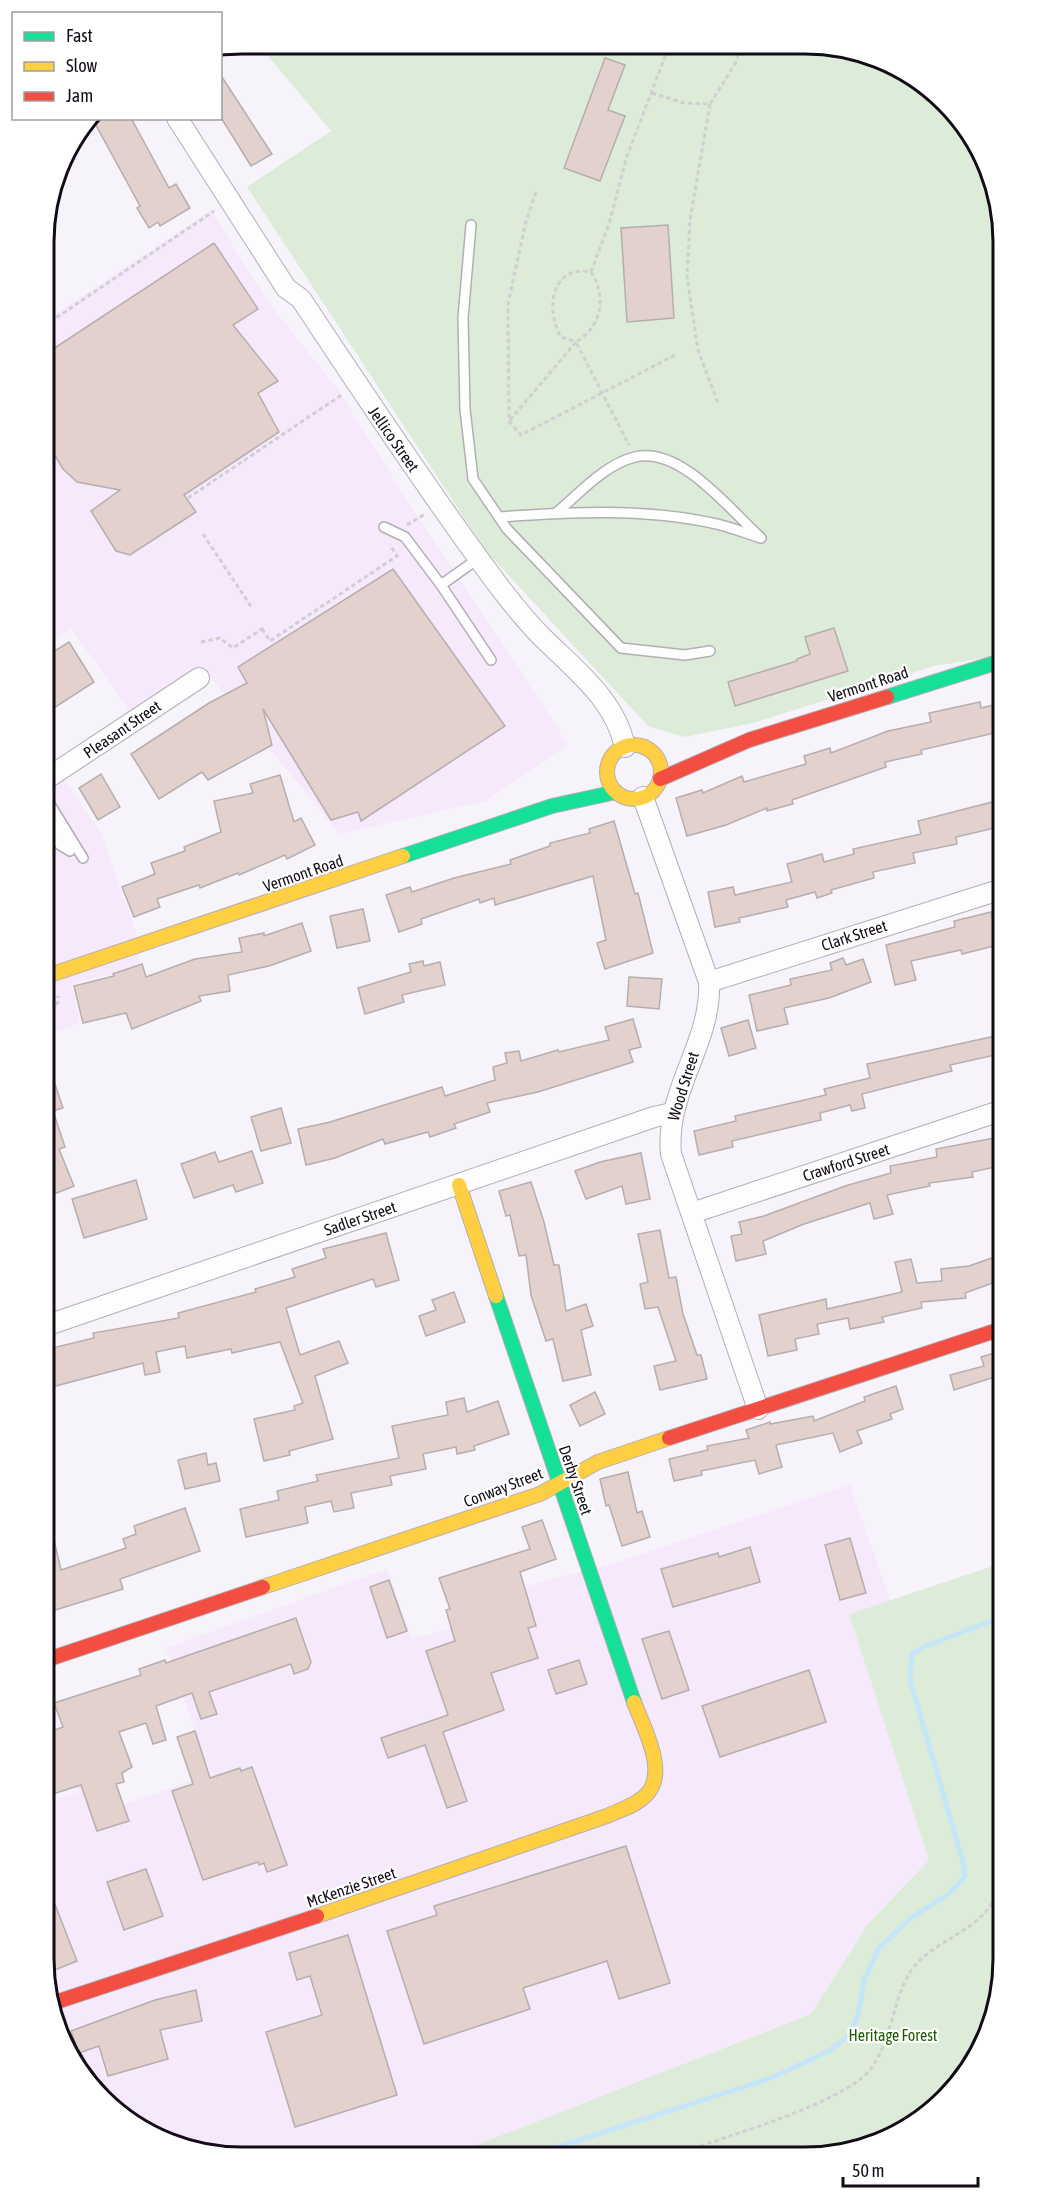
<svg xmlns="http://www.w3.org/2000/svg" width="1047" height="2201" viewBox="0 0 1047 2201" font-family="'Asap Condensed',sans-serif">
	<rect width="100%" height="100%" fill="#f7f3fa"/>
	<!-- built -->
	<g fill="#f6e9fc">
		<polygon points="211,210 268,302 337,388 409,503 568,744 486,801 340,834 202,667 132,714 71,628 45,644 44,322"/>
		<polygon points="46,754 101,834 135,929 140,967 72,984 80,1023 47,1035"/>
		<polygon points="850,1485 890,1600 849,1614 929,1860 868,1924 811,2014 456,2153 203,2154 111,2108 77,2069 50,2011 50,1802 78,1792 76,1787 113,1774 124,1805 210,1774 166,1648 387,1569 412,1639 486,1619 480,1599 618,1562"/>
	</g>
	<!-- green -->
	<g fill="#dcecd9">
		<polygon points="258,44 844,47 936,93 970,132 997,190 998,656 934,666 753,723 684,737 648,726 486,551 247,187 331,131"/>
		<polygon points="1002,1563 1003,1973 989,2035 955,2090 915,2124 857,2151 456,2153 811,2014 868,1924 929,1860 849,1614"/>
	</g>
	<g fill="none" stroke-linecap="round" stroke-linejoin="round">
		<!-- stream -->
		<polyline stroke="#c5e6f9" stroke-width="5" points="542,2152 771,2078 829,2051 850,2034 858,2016 864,1980 879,1948 911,1918 951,1892 965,1877 963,1862 910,1680 912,1654 923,1647 1002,1617"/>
	</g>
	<!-- building -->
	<g fill="#e2d1cd" stroke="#b6aeae" stroke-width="1.5">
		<polygon points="605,58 625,65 608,110 625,116 600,181 564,168"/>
		<polygon points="220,74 272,154 251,166 220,116"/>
		<polygon points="92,118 131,118 169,188 176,184 190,208 160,226 158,222 149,228 137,208 140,206"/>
		<polygon points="668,225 674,318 627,322 621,228"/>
		<polygon points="214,243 258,309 233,325 278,381 258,393 279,432 184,495 196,512 130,555 116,551 91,511 120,490 77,482 63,469 45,439 44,355"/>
		<polygon points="393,569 505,726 361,821 358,812 331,820 263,709 272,745 208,780 202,772 159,799 131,754 209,703 247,683 238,667"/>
		<polygon points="834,628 848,671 735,706 728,682 797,661 797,659 810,654 805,637"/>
		<polygon points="69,642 94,682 46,713 46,689 55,685 46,671 45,657"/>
		<polygon points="980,702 981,708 998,704 999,732 921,750 922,754 885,762 886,767 792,800 793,804 767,811 767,808 726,825 687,836 676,798 702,790 703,793 742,776 744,782 806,764 804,756 830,748 831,753 888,731 931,722 929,713"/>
		<polygon points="101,774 120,807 98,820 79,788"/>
		<polygon points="280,775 294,822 301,818 315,845 287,859 285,855 239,875 238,873 200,888 199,885 157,899 160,907 134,917 122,887 155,874 151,863 185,851 184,847 221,832 214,801 253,793 250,784"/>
		<polygon points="996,801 999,827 956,837 957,844 913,853 915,863 873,872 874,878 831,890 832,893 817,898 815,892 786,900 788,907 739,918 740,922 715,927 708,892 733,887 735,895 792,882 787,864 822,854 824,862 854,854 853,849 921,834 918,821"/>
		<polygon points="614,821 635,894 638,893 653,953 605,969 597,943 606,940 593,876 495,905 494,898 480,903 479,899 421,919 422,924 399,932 386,895 410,887 412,892 454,878 511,864 510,860 550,846 550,843 590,833 589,829"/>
		<polygon points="363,909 370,941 337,948 330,916"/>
		<polygon points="991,912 998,945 962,954 961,950 911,961 916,980 895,985 886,945 955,927 954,921"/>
		<polygon points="302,923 311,951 269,966 228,975 230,991 199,996 201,1001 132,1029 126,1013 83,1023 74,986 114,976 113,974 142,964 146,977 195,959 242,952 239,938 264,933 264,936"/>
		<polygon points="843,958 846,965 863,959 871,982 829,998 784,1008 788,1024 757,1031 749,995 791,985 790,979 832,970 830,963"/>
		<polygon points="423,961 424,966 440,962 445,985 402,995 404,1002 365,1014 358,988 411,972 409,964"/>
		<polygon points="629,977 662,979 659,1009 627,1006"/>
		<polygon points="633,1019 641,1047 629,1050 633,1062 538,1092 487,1103 490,1112 454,1124 456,1128 430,1137 428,1132 385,1144 383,1139 335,1158 306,1165 298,1129 330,1122 442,1087 445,1096 495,1080 493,1067 507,1063 505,1053 519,1051 521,1061 558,1050 559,1052 609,1040 605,1027"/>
		<polygon points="748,1020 756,1048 729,1056 721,1028"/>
		<polygon points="1000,1035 1000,1054 950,1065 952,1071 862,1094 865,1108 852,1111 850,1105 820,1113 821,1120 732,1141 733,1147 699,1155 694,1131 736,1121 735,1116 826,1095 824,1089 870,1078 867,1064"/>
		<polygon points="47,1069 50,1069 63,1108 53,1111 65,1147 59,1149 74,1186 47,1197"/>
		<polygon points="281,1108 291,1143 261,1151 251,1117"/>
		<polygon points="1000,1137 1000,1166 972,1172 973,1177 929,1183 930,1186 887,1195 893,1214 874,1219 870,1203 804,1224 763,1241 766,1254 736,1261 731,1236 742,1234 739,1222 764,1216 845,1186 891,1173 890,1166 937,1157 936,1149"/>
		<polygon points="252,1151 263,1183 236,1192 233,1185 194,1198 181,1164 215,1152 219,1162"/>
		<polygon points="641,1153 650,1199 626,1204 622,1186 586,1199 575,1171 600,1162"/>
		<polygon points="136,1180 147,1219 84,1238 72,1199"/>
		<polygon points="531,1182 544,1222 554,1265 559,1265 566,1311 586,1304 593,1326 581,1330 591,1375 563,1381 553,1339 546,1341 531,1295 526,1255 519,1256 510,1215 506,1216 499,1191"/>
		<polygon points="660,1230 669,1278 676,1277 683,1314 697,1355 701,1355 707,1379 660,1390 654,1366 676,1361 658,1307 645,1309 640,1284 648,1282 638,1234"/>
		<polygon points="386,1233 399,1280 376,1287 373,1279 286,1308 300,1355 339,1341 348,1363 315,1376 333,1439 289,1451 290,1455 264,1461 254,1419 295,1410 294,1406 303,1403 280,1342 232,1353 231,1349 187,1358 185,1346 156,1352 160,1372 145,1375 143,1363 48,1388 48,1349 94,1338 93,1333 179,1318 178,1313 256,1292 255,1289 295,1277 292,1269 326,1258 323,1249"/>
		<polygon points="1000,1255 1001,1280 965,1293 966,1298 921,1302 922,1308 882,1317 884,1322 850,1329 848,1318 817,1324 819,1334 795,1339 797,1350 768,1356 759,1315 826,1299 827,1309 902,1292 895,1262 911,1259 917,1283 942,1281 941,1269 969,1266"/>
		<polygon points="454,1292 465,1322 426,1336 419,1316 436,1310 432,1300"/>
		<polygon points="1001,1351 1001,1375 954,1390 950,1375 984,1366 981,1357"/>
		<polygon points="896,1386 903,1409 890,1414 892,1419 857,1431 862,1443 840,1452 833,1433 776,1445 782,1467 759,1474 755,1460 701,1471 702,1475 674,1481 669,1459 708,1450 707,1446 749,1438 746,1430 770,1422 770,1424 813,1416 814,1421 865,1401 864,1397"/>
		<polygon points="595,1392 605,1414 580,1426 570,1405"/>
		<polygon points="464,1398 467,1412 498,1401 509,1434 474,1446 475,1450 457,1454 456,1447 423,1454 426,1469 390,1476 392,1485 351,1493 354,1508 334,1512 331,1501 305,1507 308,1523 246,1537 240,1509 279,1500 277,1491 318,1481 316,1475 399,1458 392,1426 448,1415 446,1402"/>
		<polygon points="206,1453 208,1465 216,1463 220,1481 185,1489 178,1460"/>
		<polygon points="628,1472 637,1513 642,1511 650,1537 622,1546 609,1505 606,1506 600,1479"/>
		<polygon points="185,1508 200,1551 120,1579 123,1589 49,1612 49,1541 54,1540 61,1570 126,1548 123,1539 136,1534 134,1526"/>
		<polygon points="542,1520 556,1559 520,1572 536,1626 528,1628 538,1658 491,1673 504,1710 443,1732 467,1801 447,1808 425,1745 388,1758 381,1738 448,1715 426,1651 455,1641 446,1610 450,1609 439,1578 530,1549 522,1527"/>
		<polygon points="850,1538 866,1593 840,1600 825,1545"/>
		<polygon points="750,1547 760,1582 673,1607 661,1569 718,1553 719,1557"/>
		<polygon points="389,1580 407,1631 387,1638 370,1587"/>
		<polygon points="296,1618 311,1662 308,1669 294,1674 291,1664 209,1692 217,1714 201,1719 192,1693 156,1706 166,1740 153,1744 146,1723 119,1732 132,1767 122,1773 124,1782 116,1784 129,1821 97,1831 81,1785 50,1795 49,1732 63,1727 54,1703 141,1675 139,1669 165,1660 166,1663"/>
		<polygon points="669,1631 689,1690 662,1699 642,1639"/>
		<polygon points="579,1660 587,1684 556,1694 548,1670"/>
		<polygon points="809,1670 826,1722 720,1757 702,1706"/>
		<polygon points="195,1731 210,1778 240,1768 241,1771 252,1767 287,1865 267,1872 264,1863 259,1865 258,1862 203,1880 172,1791 193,1784 177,1737"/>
		<polygon points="626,1846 670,1983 619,1999 607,1961 523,1988 530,2009 424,2044 387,1931 437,1915 434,1906"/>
		<polygon points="146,1869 163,1916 124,1930 107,1882"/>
		<polygon points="51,1894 77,1961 50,1972 50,1895"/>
		<polygon points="348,1935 397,2095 295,2127 266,2032 322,2015 310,1976 297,1980 289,1953"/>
		<polygon points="196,1990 202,2021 160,2030 168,2059 108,2076 99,2046 79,2053 71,2031 155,2000"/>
	</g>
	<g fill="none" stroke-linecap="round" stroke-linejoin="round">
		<defs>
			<g id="lane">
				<polyline points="471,225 463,318 465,409 473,479 507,529 621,648 685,655 710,651"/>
				<path d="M556 513C579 494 605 464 635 457 680 446 728 508 759 536"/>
				<path d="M499 517C569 512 642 508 712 523 728 526 745 533 761 538"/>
				<polyline points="384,527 405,537 441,585 479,558"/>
				<polyline points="441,585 491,660"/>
				<polyline points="46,798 83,858"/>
				<polyline points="46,811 72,848"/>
				<polyline points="46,825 60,845 70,851"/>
			</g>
			<g id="street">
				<path d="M177 118 286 288 301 299C363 393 425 486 492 577 507 597 524 619 541 636 574 669 615 699 625 747"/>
				<polyline points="46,779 199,678"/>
				<path d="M643 797 709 982C712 1043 665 1090 671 1154L758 1409"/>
				<polyline points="709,982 999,890"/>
				<polyline points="692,1213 1000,1111"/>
				<polyline points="48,1325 654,1117 672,1113"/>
			</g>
			<g id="fast">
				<polyline points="887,697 998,662"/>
				<polyline points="403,856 552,806 616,792"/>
				<polyline points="496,1296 634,1702"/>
			</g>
			<g id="slow">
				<circle cx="634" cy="772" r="27"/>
				<polyline points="47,976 403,856"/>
				<polyline points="459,1185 496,1296"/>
				<polyline points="263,1587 540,1494 598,1462 669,1438"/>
				<path d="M317 1916 607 1816C620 1810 635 1806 645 1796 670 1774 643 1727 634 1702"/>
			</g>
			<g id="jam">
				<polyline points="660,779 749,740 887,697"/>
				<polyline points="669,1438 1001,1329"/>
				<polyline points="49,1659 263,1587"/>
				<polyline points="50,2004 317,1916"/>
			</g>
		</defs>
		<!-- lane casing -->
		<use href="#lane" stroke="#b3aeb6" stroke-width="12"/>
		<!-- street casing -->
		<use href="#street" stroke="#b3aeb6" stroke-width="22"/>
		<!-- fast casing -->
		<use href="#fast" stroke="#b3aeb6" stroke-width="16"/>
		<!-- slow casing -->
		<use href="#slow" stroke="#b3aeb6" stroke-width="16"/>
		<!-- jam casing -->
		<use href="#jam" stroke="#b3aeb6" stroke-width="16"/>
		<!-- path -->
		<g stroke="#d1cfd1" stroke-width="3" stroke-dasharray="4.5 3" stroke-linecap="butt">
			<polyline points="652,93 684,103 710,104 735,64 741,47"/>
			<polyline points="710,104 690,220 687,276 698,350 718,403"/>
			<polyline points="536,192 526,221 508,304 509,421 521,435 677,354"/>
			<polyline points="591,272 609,224 626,159 669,46"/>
			<polyline points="44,326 214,211"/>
			<path d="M510 420 576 342 561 337C545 311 551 264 591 272 607 297 602 326 576 342L629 445"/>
			<polyline points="188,498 343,394"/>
			<polyline points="407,525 425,514"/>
			<polyline points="203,534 252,608"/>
			<polyline points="262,629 270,641 397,556 390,545"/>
			<polyline points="201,642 220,638 233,648 265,627"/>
			<polyline points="47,1017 58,1002 58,996"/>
			<path d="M686 2151C730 2135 840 2104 869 2071 891 2044 892 2003 909 1974 927 1943 975 1933 992 1903 1005 1881 998 1851 1003 1827"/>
		</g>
		<!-- lane -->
		<use href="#lane" stroke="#fefdfe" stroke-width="9"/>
		<!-- street -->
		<use href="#street" stroke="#fefdfe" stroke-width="20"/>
		<!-- fast -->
		<use href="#fast" stroke="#16e098" stroke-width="14"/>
		<!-- slow -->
		<use href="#slow" stroke="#ffcf43" stroke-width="14"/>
		<!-- jam -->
		<use href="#jam" stroke="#f24e42" stroke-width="14"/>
	</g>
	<g text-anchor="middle" stroke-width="4.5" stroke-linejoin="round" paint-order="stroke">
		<!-- street labels -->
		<g font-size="16" fill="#130b16" stroke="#fff">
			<text transform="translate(394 439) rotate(55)" y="6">Jellico Street</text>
			<text transform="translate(868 684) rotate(-18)" y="6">Vermont Road</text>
			<text transform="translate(122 729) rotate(-34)" y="6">Pleasant Street</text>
			<text transform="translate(303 873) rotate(-19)" y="6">Vermont Road</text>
			<text transform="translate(854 935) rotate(-18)" y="6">Clark Street</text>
			<text transform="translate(683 1086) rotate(-73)" y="6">Wood Street</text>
			<text transform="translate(846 1162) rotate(-18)" y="6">Crawford Street</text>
			<text transform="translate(360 1218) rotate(-19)" y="6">Sadler Street</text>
			<text transform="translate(576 1480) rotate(71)" y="6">Derby Street</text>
			<text transform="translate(503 1487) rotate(-21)" y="6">Conway Street</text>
			<text transform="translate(351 1887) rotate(-19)" y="6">McKenzie Street</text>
		</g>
		<!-- park labels -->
		<g font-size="16" fill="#1c5a00" stroke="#fff">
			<text x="893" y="2041">Heritage Forest</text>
		</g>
	</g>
	<!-- crop -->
	<path d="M0 0H1047V2201H0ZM242 54H805A188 188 0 0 1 993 242V1959A188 188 0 0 1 805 2147H242A188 188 0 0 1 54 1959V242A188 188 0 0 1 242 54Z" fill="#fff" fill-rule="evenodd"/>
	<path fill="none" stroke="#130b16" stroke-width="3" d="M242 54H805A188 188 0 0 1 993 242V1959A188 188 0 0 1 805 2147H242A188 188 0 0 1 54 1959V242A188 188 0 0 1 242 54Z"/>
	<!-- legend -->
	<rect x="12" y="12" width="210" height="108" fill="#ffffff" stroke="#a19da2" stroke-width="1.5"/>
	<rect x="24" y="32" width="30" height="9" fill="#16e098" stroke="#a19da2" stroke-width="1.5"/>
	<text x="66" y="42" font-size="18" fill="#130b16">Fast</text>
	<rect x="24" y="62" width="30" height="9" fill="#ffcf43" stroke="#a19da2" stroke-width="1.5"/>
	<text x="66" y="72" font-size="18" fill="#130b16">Slow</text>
	<rect x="24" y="92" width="30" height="9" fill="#f24e42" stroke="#a19da2" stroke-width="1.5"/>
	<text x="66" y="102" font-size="18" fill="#130b16">Jam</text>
	<!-- scale -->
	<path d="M843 2177v9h135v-9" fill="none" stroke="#130b16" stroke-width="3"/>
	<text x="852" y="2177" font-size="18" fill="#130b16" stroke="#ffffff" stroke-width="4.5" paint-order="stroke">50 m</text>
</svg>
